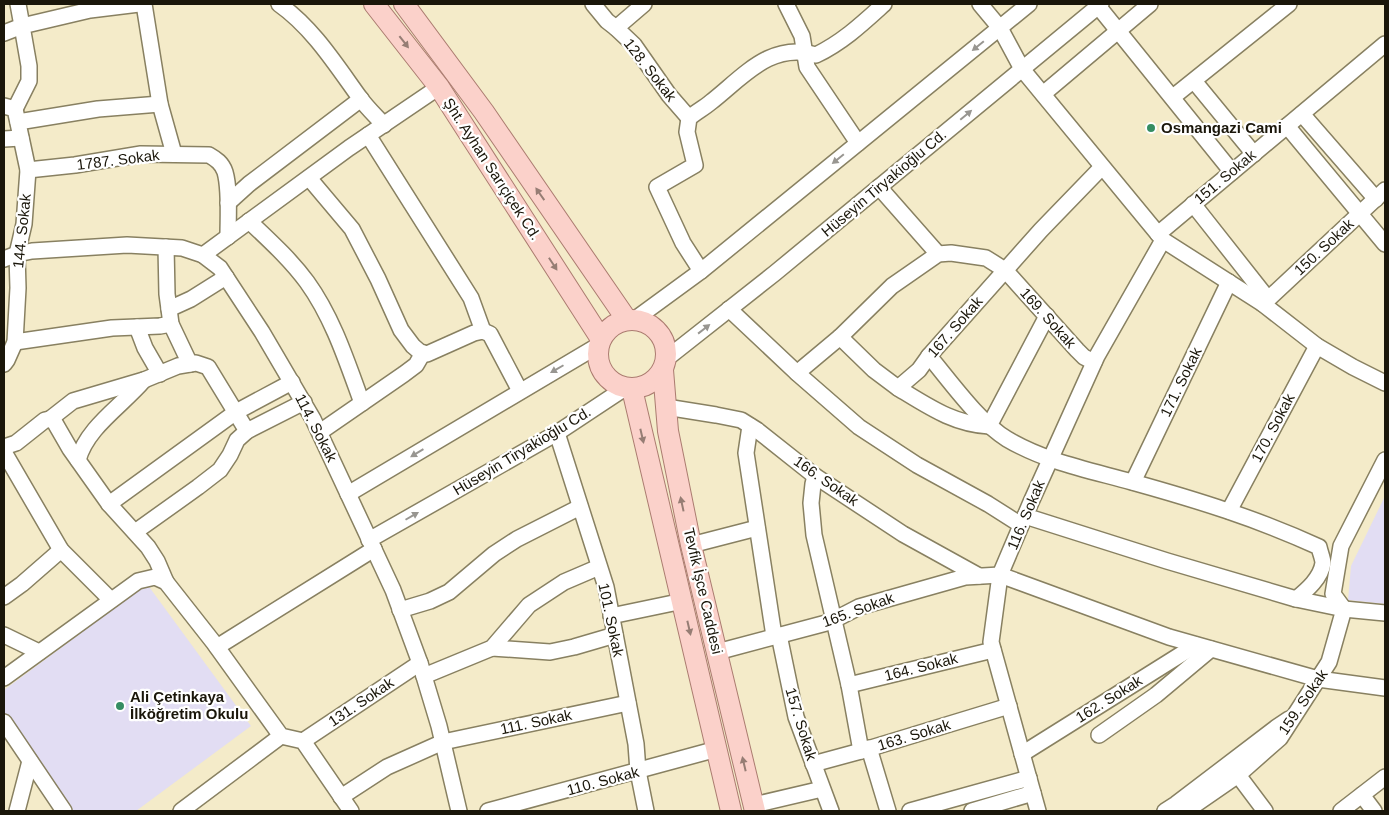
<svg xmlns="http://www.w3.org/2000/svg" width="1389" height="815" viewBox="0 0 1389 815" font-family="Helvetica,sans-serif">
	<rect width="100%" height="100%" fill="#f4ebc9"/>
	<!-- education -->
	<g fill="#e2ddf3">
		<polygon points="1385,496 1385,604 1348,600 1351,566"/>
		<polygon points="147,584 251,726 136,811 69,811 4,722 4,690"/>
	</g>
	<g fill="none" stroke-linecap="round" stroke-linejoin="round">
		<defs>
			<g id="minor">
				<polyline points="144,4 160,104 174,154"/>
				<path d="M279 4C313 28 336 65 360 98 367 108 376 116 384 125"/>
				<polyline points="593,4 607,21 616,28"/>
				<polyline points="644,4 616,28 634,45 669,95 689,118"/>
				<polyline points="786,4 802,36 807,67 858,143"/>
				<polyline points="980,4 1000,28 1022,69 1163,240 1263,304 1317,346 1353,367 1385,383"/>
				<polyline points="1098,6 1232,172"/>
				<polyline points="4,33 22,26 18,4"/>
				<polyline points="1194,81 1254,154"/>
				<polyline points="1043,94 1150,4"/>
				<polyline points="1173,97 1289,4"/>
				<polyline points="4,106 15,109 28,170 24,224 17,254 18,288 15,342 7,360 4,364"/>
				<polyline points="15,109 29,81 29,66 22,26 90,10 139,4"/>
				<polyline points="1302,114 1376,199"/>
				<polyline points="18,122 98,109 160,104"/>
				<polyline points="1287,126 1385,244"/>
				<polyline points="368,135 471,298 483,331"/>
				<polyline points="4,139 21,138"/>
				<path d="M28 170 75 165 141 154 209 155C216 159 222 163 225 172 230 189 228 218 228 237"/>
				<polyline points="309,178 352,229 378,279 401,330 413,346 420,352 427,354 474,333 483,331 490,334 520,391"/>
				<polyline points="879,187 938,254"/>
				<polyline points="228,203 249,184 361,99"/>
				<polyline points="1193,204 1268,299"/>
				<path d="M249 221C269 240 290 259 307 282 333 318 347 362 362 403"/>
				<polyline points="1158,234 1385,44"/>
				<polyline points="166,247 167,294 171,324 190,364"/>
				<polyline points="203,255 349,148 439,87"/>
				<polyline points="4,259 17,254 32,251 127,245 182,248 203,255 220,268 262,332 313,419 393,590 420,663 439,726 459,811"/>
				<path d="M701 271 683 243 657 187 695 165 687 132 689 118C696 112 704 108 711 102 743 77 771 41 816 55 843 42 863 23 884 4"/>
				<polyline points="1263,304 1385,190"/>
				<polyline points="169,309 191,299 226,277"/>
				<polyline points="729,309 797,373 859,427 917,465 988,504 1021,525"/>
				<polyline points="634,320 701,271 1029,4"/>
				<polyline points="137,327 145,348 160,374"/>
				<polyline points="840,337 892,286 938,254 951,253 986,258 1005,270 1077,350 1084,357 1094,362"/>
				<polyline points="15,342 112,328 160,326 171,324"/>
				<path d="M929 356C950 381 979 422 1007 439 1046 462 1089 470 1132 482 1197 500 1258 519 1319 547 1320 552 1323 559 1323 563 1321 578 1307 590 1296 599"/>
				<polyline points="666,359 775,273 1101,4"/>
				<polyline points="797,373 840,337 874,370 898,388 919,370 929,356 1041,230 1102,167"/>
				<path d="M898 388C928 406 953 424 989 426L1047 316"/>
				<polyline points="666,407 716,415 741,420 757,430 815,476 903,534 979,576"/>
				<polyline points="50,419 73,401 144,380 178,366 196,363 208,367 247,431"/>
				<polyline points="750,426 746,453 774,636"/>
				<polyline points="320,432 404,374 416,365 423,353"/>
				<polyline points="557,433 606,587 636,744 638,771 646,811"/>
				<polyline points="4,447 16,443 45,420 50,419 55,423 70,449 109,504 148,547 157,561 166,582"/>
				<polyline points="4,452 61,550 111,600"/>
				<path d="M78 460C87 427 122 406 144 380"/>
				<polyline points="815,476 813,484 811,503 814,535 849,685 861,751 1009,706"/>
				<polyline points="1133,482 1229,282"/>
				<polyline points="348,494 599,345"/>
				<polyline points="109,504 236,412 292,382"/>
				<polyline points="1229,511 1317,346"/>
				<polyline points="1025,516 1167,561 1296,599 1344,609 1385,613"/>
				<polyline points="135,532 198,487 220,470 230,455 237,440 247,431 304,402"/>
				<polyline points="369,540 557,433 625,388"/>
				<polyline points="691,545 757,528"/>
				<polyline points="4,597 22,584 61,550"/>
				<polyline points="400,610 430,601 449,592 494,554 517,539 580,507"/>
				<polyline points="611,616 683,601"/>
				<polyline points="4,635 39,652"/>
				<polyline points="779,635 796,717 831,811"/>
				<polyline points="217,647 374,549"/>
				<polyline points="492,648 550,652 574,647 615,635"/>
				<polyline points="717,652 830,622 859,607 965,577 1000,575 1169,637 1318,679 1385,688"/>
				<polyline points="424,676 492,648 529,605 564,582 599,567"/>
				<polyline points="4,678 138,581 155,577 166,582 214,643 281,736 303,741 351,811"/>
				<polyline points="849,685 993,650"/>
				<polyline points="4,722 64,811"/>
				<polyline points="1099,735 1156,695 1211,649"/>
				<polyline points="303,741 420,663"/>
				<polyline points="869,748 888,811"/>
				<polyline points="1022,754 1196,645"/>
				<polyline points="813,764 861,751"/>
				<polyline points="1232,767 1265,811"/>
				<polyline points="1362,795 1374,811"/>
				<polyline points="341,797 387,767 443,742 628,703"/>
				<polyline points="754,805 822,789"/>
				<polyline points="17,811 30,761"/>
				<polyline points="181,811 281,736"/>
				<polyline points="488,811 717,749"/>
				<polyline points="910,811 1029,778"/>
				<polyline points="972,811 1033,793"/>
				<polyline points="1038,811 991,642 1000,575 1031,502 1097,356 1163,240"/>
				<polyline points="1165,811 1176,804 1277,727 1289,719"/>
				<polyline points="1186,811 1238,775 1280,738 1329,662 1344,609 1333,594 1341,546 1385,460"/>
				<polyline points="1341,811 1385,777"/>
			</g>
			<g id="major">
				<polyline points="374,4 439,87 601,339"/>
				<polyline points="404,4 484,112 627,320"/>
				<circle cx="632" cy="354" r="34"/>
				<polyline points="663,370 668,431 691,545 755,811"/>
				<polyline points="632,389 731,811"/>
			</g>
		</defs>
		<!-- minor casing -->
		<use href="#minor" stroke="#888061" stroke-width="18"/>
		<!-- major casing -->
		<use href="#major" stroke="#ab7c70" stroke-width="22"/>
		<!-- minor -->
		<use href="#minor" stroke="#fff" stroke-width="15"/>
		<!-- major -->
		<use href="#major" stroke="#fbd1ca" stroke-width="20"/>
	</g>
	<!-- one-way arrows -->
	<defs><path id="oneway-solid" d="M-6-.8H1V-3.2L6.5 0L1 3.2V.8H-6Z" transform="scale(1.25)"/></defs>
	<g fill="#967d74">
		<use href="#oneway-solid" transform="translate(404 42) rotate(52)"/>
		<use href="#oneway-solid" transform="translate(540 194) rotate(-125)"/>
		<use href="#oneway-solid" transform="translate(553 264) rotate(57)"/>
		<use href="#oneway-solid" transform="translate(642 436) rotate(77)"/>
		<use href="#oneway-solid" transform="translate(682 504) rotate(-102)"/>
		<use href="#oneway-solid" transform="translate(689 628) rotate(77)"/>
		<use href="#oneway-solid" transform="translate(744 764) rotate(-103)"/>
	</g>
	<g fill="#989691">
		<use href="#oneway-solid" transform="translate(978 46) rotate(141)"/>
		<use href="#oneway-solid" transform="translate(966 115) rotate(-40)"/>
		<use href="#oneway-solid" transform="translate(838 159) rotate(141)"/>
		<use href="#oneway-solid" transform="translate(704 329) rotate(-38)"/>
		<use href="#oneway-solid" transform="translate(557 369) rotate(150)"/>
		<use href="#oneway-solid" transform="translate(417 453) rotate(149)"/>
		<use href="#oneway-solid" transform="translate(412 516) rotate(-30)"/>
	</g>
	<!-- markers -->
	<g fill="#358d62" stroke="#fff" stroke-width="2">
		<circle cx="1151" cy="128" r="5"/>
		<circle cx="120" cy="706" r="5"/>
	</g>
	<g text-anchor="middle" stroke-width="4.5" stroke-linejoin="round" paint-order="stroke">
		<!-- street labels -->
		<g font-size="15" fill="#1a160a" stroke="#fff">
			<text transform="translate(650 70) rotate(52)" y="5">128. Sokak</text>
			<text transform="translate(118 160) rotate(-7)" y="5">1787. Sokak</text>
			<text transform="translate(492 169) rotate(57)" y="5">Şht. Ayhan Sarıçiçek Cd.</text>
			<text transform="translate(1225 177) rotate(-40)" y="5">151. Sokak</text>
			<text transform="translate(884 183) rotate(-40)" y="5">Hüseyin Tiryakioğlu Cd.</text>
			<text transform="translate(22 231) rotate(-84)" y="5">144. Sokak</text>
			<text transform="translate(1324 247) rotate(-43)" y="5">150. Sokak</text>
			<text transform="translate(1048 318) rotate(48)" y="5">169. Sokak</text>
			<text transform="translate(955 327) rotate(-49)" y="5">167. Sokak</text>
			<text transform="translate(1181 382) rotate(-64)" y="5">171. Sokak</text>
			<text transform="translate(316 428) rotate(63)" y="5">114. Sokak</text>
			<text transform="translate(1273 428) rotate(-62)" y="5">170. Sokak</text>
			<text transform="translate(522 451) rotate(-31)" y="5">Hüseyin Tiryakioğlu Cd.</text>
			<text transform="translate(826 481) rotate(35)" y="5">166. Sokak</text>
			<text transform="translate(1026 515) rotate(-67)" y="5">116. Sokak</text>
			<text transform="translate(703 591) rotate(77)" y="5">Tevfik İşce Caddesi</text>
			<text transform="translate(858 610) rotate(-20)" y="5">165. Sokak</text>
			<text transform="translate(611 620) rotate(78)" y="5">101. Sokak</text>
			<text transform="translate(921 667) rotate(-14)" y="5">164. Sokak</text>
			<text transform="translate(1109 699) rotate(-32)" y="5">162. Sokak</text>
			<text transform="translate(361 702) rotate(-34)" y="5">131. Sokak</text>
			<text transform="translate(1303 702) rotate(-56)" y="5">159. Sokak</text>
			<text transform="translate(536 722) rotate(-12)" y="5">111. Sokak</text>
			<text transform="translate(801 724) rotate(73)" y="5">157. Sokak</text>
			<text transform="translate(914 735) rotate(-17)" y="5">163. Sokak</text>
			<text transform="translate(603 781) rotate(-15)" y="5">110. Sokak</text>
		</g>
		<!-- poi labels -->
		<g font-size="15" font-weight="bold" fill="#1a160a" stroke="#fff" text-anchor="start">
			<text x="1161" y="133">Osmangazi Cami</text>
			<text x="130" y="702">Ali Çetinkaya<tspan x="130" dy="17">İlköğretim Okulu</tspan></text>
		</g>
	</g>
	<!-- border -->
	<rect width="1389" height="815" fill="none" stroke="#1a160a" stroke-width="10"/>
</svg>
